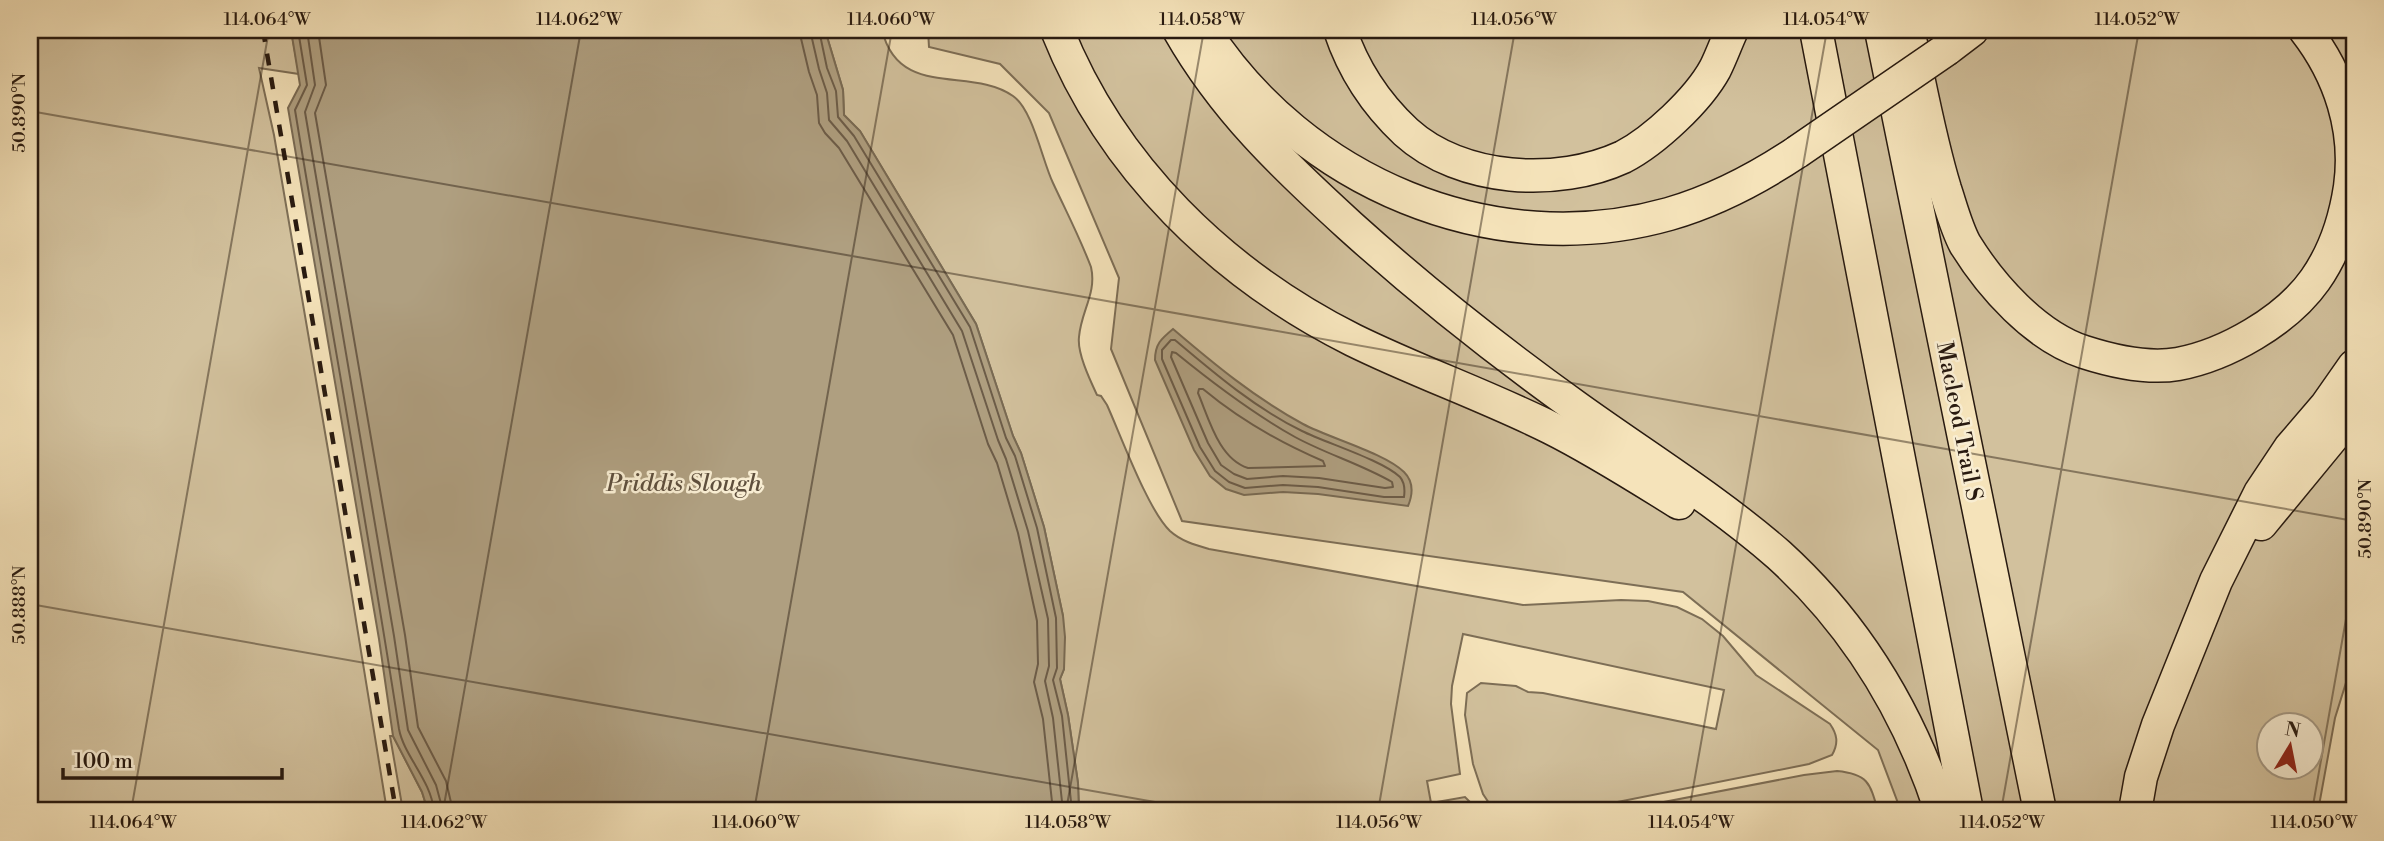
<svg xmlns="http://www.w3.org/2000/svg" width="2384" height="841" viewBox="0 0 2384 841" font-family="'Libre Bodoni',serif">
	<rect width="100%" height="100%" fill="#f5e3ba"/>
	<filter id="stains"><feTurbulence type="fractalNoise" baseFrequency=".00286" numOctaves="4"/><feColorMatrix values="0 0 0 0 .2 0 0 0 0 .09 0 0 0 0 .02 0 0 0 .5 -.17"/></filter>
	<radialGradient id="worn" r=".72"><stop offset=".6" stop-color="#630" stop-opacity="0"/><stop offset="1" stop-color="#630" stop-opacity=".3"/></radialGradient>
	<!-- green -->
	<g fill="#d2c19d" stroke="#7d6e56" stroke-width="2" fill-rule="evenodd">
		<polygon points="30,30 291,30 299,74 259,68 274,135 333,479 387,811 30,811"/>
		<path d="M825 30H882C899 100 971 66 1013 96 1033 110 1042 160 1053 183 1066 211 1080 238 1091 267 1097 293 1081 311 1079 337 1077 353 1090 380 1097 395L1101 396 1107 405C1121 436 1148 510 1170 531 1181 541 1195 545 1209 549L1523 605 1621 600 1648 601 1677 607 1702 619 1723 636 1756 675 1830 724C1837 734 1839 743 1832 755L1809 764 1572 811H1500L1489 803 1483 794 1473 764 1465 715 1467 693 1481 683 1516 686 1528 692 1543 693 1716 729 1724 690 1463 634 1452 686 1451 704 1460 774 1427 781 1431 803 1465 797 1479 811H1079L1078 783 1068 715 1060 679 1064 669 1063 616 1044 527 1021 453 1013 436 976 324 860 131 844 115 843 90Z"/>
		<path d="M928 30H2354V657L2335 718 2318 811H1901L1878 750 1683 592 1182 521 1111 349 1119 278 1049 113 1000 64 929 47ZM2268 726H2310V768H2268Z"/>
		<polygon points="390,736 393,736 422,792 428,811 403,811"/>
		<path d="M1837 771C1868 774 1870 783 1878 811H1617L1804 775Z"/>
	</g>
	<!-- water -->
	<g fill="#af9f80" stroke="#796a53" stroke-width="2">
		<polygon points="291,30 825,30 843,90 844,115 860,131 976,324 1013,436 1021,453 1044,527 1063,616 1065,637 1064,669 1060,679 1068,715 1078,783 1079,811 428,811 422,792 393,736 379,639 288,108 300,85"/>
		<path d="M1173 329C1214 364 1255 398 1303 424 1329 438 1385 453 1404 472 1414 482 1413 494 1408 506L1318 494 1283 492 1244 495 1226 489 1210 476 1194 450 1155 360C1155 344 1161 339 1173 329Z"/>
	</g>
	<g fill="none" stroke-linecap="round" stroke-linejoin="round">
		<!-- shore -->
		<g stroke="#6c5c48" stroke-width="2">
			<path d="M298 30 307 85 295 110C329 317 367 522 399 729 404 756 431 780 434 811"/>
			<polyline points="307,30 315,85 305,112 394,636 408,730 436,785 443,811"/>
			<polyline points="318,30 326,85 315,113 405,635 418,727 446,781 453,811"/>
			<polyline points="799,30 809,72 817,95 819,123 825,133 839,148 953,335 988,444 997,463 1018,533 1037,621 1038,664 1034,682 1043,719 1053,811"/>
			<polyline points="810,30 819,69 827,93 829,120 847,141 962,331 998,440 1006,459 1028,531 1048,619 1049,666 1045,681 1053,718 1063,811"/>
			<polyline points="819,30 827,68 836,91 838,117 854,136 970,327 1006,438 1015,456 1037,528 1056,618 1057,668 1053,680 1062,716 1072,811"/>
			<path d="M1171 340H1175C1214 373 1255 408 1302 431 1326 443 1382 460 1400 477 1405 483 1405 490 1404 497H1384L1318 487 1283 485 1245 488 1229 482 1215 471 1200 447 1162 359V350Z"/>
			<path d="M1172 352 1176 353C1214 384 1252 413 1295 437 1326 454 1361 464 1392 482L1393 487 1385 488 1319 478 1283 476 1247 479 1234 474 1221 465 1208 443 1171 357Z"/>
			<path d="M1199 389H1203C1239 419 1281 443 1323 461L1325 466 1248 468C1219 459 1209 419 1198 393Z"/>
		</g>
		<defs>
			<g id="highway">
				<path d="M1057 30C1112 168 1222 274 1353 340 1418 372 1487 396 1551 428 1595 450 1637 477 1679 503"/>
				<path d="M1179 30C1224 109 1283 165 1350 226 1422 291 1498 351 1576 407 1644 456 1716 500 1779 555 1856 625 1909 713 1941 811"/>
				<path d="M1204 30C1302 182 1492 264 1669 214 1714 201 1758 178 1797 152"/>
				<path d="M1340 30C1353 69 1375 103 1406 132 1461 182 1558 187 1623 157 1654 141 1698 100 1715 69 1721 57 1726 43 1732 30"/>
				<polyline points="1816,30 1967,811"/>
				<polyline points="1881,30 2040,811"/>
				<path d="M1908 30C1920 83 1929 137 1945 189 1951 207 1956 227 1965 244 1991 286 2035 336 2084 352 2112 361 2149 369 2178 364 2226 355 2286 321 2315 280 2334 253 2345 220 2350 187 2358 130 2340 75 2305 30"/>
				<polyline points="1947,49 1972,30"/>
				<polyline points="2261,524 2354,411"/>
				<polyline points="2135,811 2141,777 2158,725 2216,581 2260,493 2290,448 2326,406 2354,366"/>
			</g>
		</defs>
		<!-- highway casing -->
		<use href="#highway" stroke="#281a10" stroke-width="35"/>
		<!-- highway -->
		<use href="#highway" stroke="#f5e3ba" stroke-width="32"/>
		<!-- rail -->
		<polyline stroke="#281a10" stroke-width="4.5" stroke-dasharray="12 12" stroke-linecap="butt" points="263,30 396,811"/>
		<defs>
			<polyline id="highway-bridge" points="1797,152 1947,49"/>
		</defs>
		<!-- highway-bridge casing -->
		<use href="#highway-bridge" stroke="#281a10" stroke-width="35" stroke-linecap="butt"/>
		<!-- highway-bridge -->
		<use href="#highway-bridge" stroke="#f5e3ba" stroke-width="32"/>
	</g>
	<!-- ticks -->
	<path fill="none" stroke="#281a10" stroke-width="2" stroke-opacity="0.45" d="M30 111 2354 521M30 604 1206 811M131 811 269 30M443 811 581 30M754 811 892 30M1066 811 1204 30M1378 811 1515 30M1689 811 1827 30M2001 811 2139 30M2312 811 2354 574"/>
	<g text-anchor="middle" stroke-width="5" stroke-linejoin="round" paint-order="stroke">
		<!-- street labels -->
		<g font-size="23" fill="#281a10" stroke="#f8edd2">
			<text transform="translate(1960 421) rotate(79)" y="8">Macleod Trail S</text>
		</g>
		<!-- water labels -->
		<g font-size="24" font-style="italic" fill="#5e4f3d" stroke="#f8edd2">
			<text x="684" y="491">Priddis Slough</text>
		</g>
	</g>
	<!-- margin -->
	<rect width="2384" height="841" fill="none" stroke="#f5e3ba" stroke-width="77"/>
	<!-- north arrow -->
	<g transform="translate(2290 746) rotate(10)"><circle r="33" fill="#f8edd2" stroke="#a59984" stroke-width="2"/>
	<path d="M0-5L12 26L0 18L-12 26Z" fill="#8f2418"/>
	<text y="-10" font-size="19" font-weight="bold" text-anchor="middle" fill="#281a10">N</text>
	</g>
	<!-- scale -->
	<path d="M63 768v10h219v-10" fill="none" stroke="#281a10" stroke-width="3.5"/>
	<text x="74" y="768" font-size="21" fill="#281a10" stroke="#f8edd2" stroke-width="5" paint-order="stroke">100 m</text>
	<rect x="38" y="38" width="2308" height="764" fill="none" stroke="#281a10" stroke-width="2.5"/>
	<g font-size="18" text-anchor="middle" fill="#281a10">
		<text x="267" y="25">114.064°W</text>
		<text x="579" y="25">114.062°W</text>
		<text x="891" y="25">114.060°W</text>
		<text x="1202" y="25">114.058°W</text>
		<text x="1514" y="25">114.056°W</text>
		<text x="1826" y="25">114.054°W</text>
		<text x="2137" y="25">114.052°W</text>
		<text transform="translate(19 113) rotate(-90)" y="6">50.890°N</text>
		<text transform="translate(2365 519) rotate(-90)" y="6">50.890°N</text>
		<text transform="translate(19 605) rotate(-90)" y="6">50.888°N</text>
		<text x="133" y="828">114.064°W</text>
		<text x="444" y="828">114.062°W</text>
		<text x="756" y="828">114.060°W</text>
		<text x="1068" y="828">114.058°W</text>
		<text x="1379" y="828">114.056°W</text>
		<text x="1691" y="828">114.054°W</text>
		<text x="2002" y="828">114.052°W</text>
		<text x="2314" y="828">114.050°W</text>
	</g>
	<rect width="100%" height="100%" filter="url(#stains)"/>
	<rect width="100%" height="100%" fill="url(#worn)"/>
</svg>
